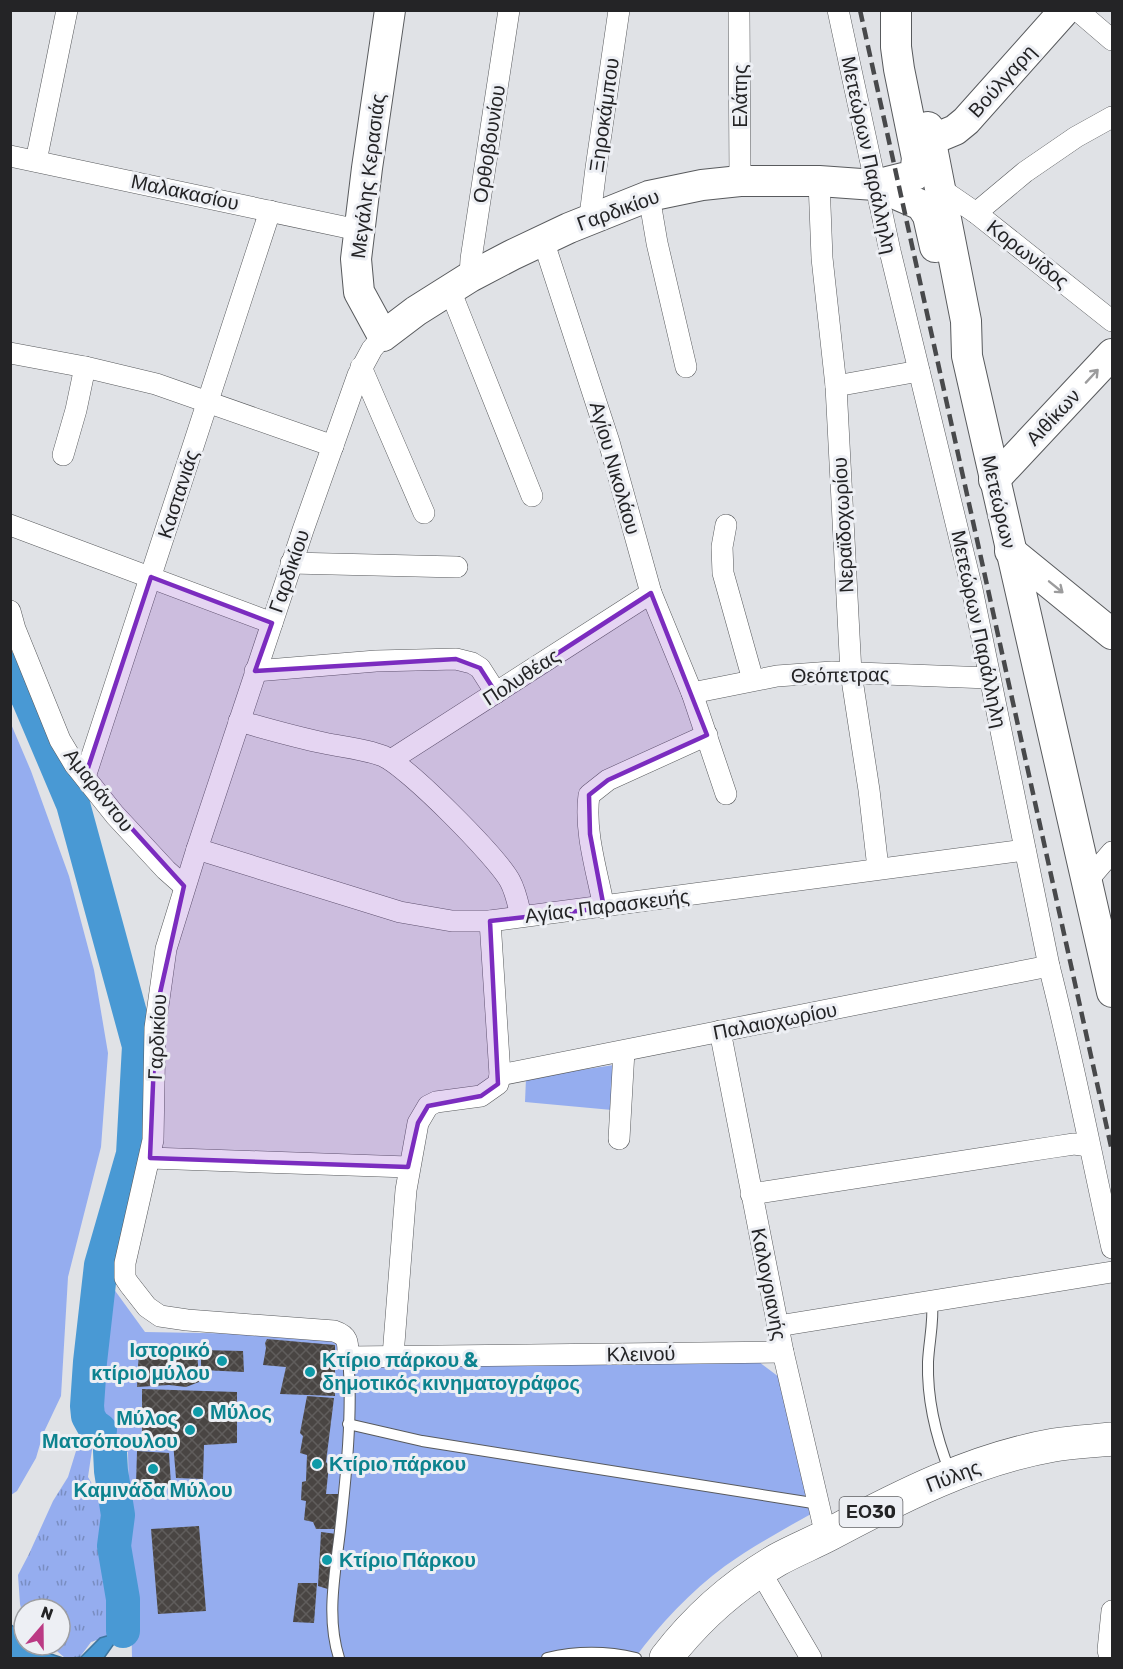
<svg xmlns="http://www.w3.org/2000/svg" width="1123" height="1669" viewBox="0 0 1123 1669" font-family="Rubik,sans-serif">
	<defs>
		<pattern id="grass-tufts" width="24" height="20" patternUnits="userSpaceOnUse" patternTransform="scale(1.5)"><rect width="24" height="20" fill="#95adef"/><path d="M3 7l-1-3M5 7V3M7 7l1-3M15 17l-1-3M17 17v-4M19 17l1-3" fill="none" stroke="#798dc1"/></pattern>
		<pattern id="building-cross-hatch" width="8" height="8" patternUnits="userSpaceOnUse" patternTransform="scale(1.5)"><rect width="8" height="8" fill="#494543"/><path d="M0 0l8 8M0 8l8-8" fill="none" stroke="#605d5c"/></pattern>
	</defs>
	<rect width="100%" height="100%" fill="#e0e2e6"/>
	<!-- grass -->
	<polygon fill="url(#grass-tufts)" points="84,1438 93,1443 88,1477 95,1489 106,1496 112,1504 115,1516 108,1555 107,1577 116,1608 120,1632 91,1642 80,1657 65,1658 50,1645 60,1645 60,1609 24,1609 24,1620 20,1604 18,1575 29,1554 53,1501 68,1477 76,1451"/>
	<!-- green -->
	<g fill="#95adef">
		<polygon points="11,724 31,771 69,876 94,970 108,1053 101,1147 68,1277 61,1396 43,1434 36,1458 17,1491 11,1495"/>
		<polygon points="614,1065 612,1110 525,1102 526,1078"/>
		<path d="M104 1281H108L145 1332 320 1335 378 1362H759L779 1377 811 1514C782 1530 752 1547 725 1566 691 1591 659 1625 635 1658H132L128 1452 100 1451Z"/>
	</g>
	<!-- water -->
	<g fill="#4999d4" stroke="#3e76a0" stroke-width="1.5">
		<polygon points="10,1624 24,1634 24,1645 39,1645 51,1654 63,1658 11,1658"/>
		<polygon points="123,1631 104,1658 74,1658 81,1657 100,1638"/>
	</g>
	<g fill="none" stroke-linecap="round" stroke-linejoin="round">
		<!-- river -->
		<g stroke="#4999d4" stroke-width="34">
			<polyline points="10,669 28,698 73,804 139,1046 133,1154 101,1265 90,1362 87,1406 88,1416 93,1425 100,1430"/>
			<polyline points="110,1451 111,1471 118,1515 114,1546 123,1599 123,1631"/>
		</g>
	</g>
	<!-- building -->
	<g fill="url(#building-cross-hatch)">
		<polygon points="267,1339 335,1345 335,1396 280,1394 286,1367 263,1365 266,1348 265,1343"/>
		<polygon points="139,1348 197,1348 199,1382 186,1387 169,1385 137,1387"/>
		<polygon points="201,1350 243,1351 244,1372 201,1370"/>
		<polygon points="142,1389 237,1392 237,1443 204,1445 203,1479 176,1478 173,1442 142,1442"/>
		<polygon points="307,1396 334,1398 326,1462 329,1465 326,1494 340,1494 337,1529 316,1529 313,1522 304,1520 306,1501 301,1500 302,1482 306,1481 307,1455 300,1453 303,1436 300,1433"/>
		<polygon points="137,1451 169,1453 171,1485 136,1485"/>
		<polygon points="199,1526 206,1611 158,1614 151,1529"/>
		<polygon points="321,1532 337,1534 331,1590 318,1586"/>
		<polygon points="298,1583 317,1583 314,1623 293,1622"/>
	</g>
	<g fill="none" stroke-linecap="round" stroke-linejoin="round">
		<defs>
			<g id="lane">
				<path d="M932 1301C934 1322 929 1341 928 1362 927 1400 936 1437 950 1472"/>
				<polyline points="348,1424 422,1441 819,1504"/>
				<path d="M339 1658C326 1617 335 1574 340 1531 346 1477 353 1411 348 1357"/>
				<path d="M547 1658C577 1651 606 1651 636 1658"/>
			</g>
			<g id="street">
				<polyline points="739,10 740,181"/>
				<path d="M838 10 890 251 972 589 1049 966C1073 1059 1091 1154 1112 1248"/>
				<polyline points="1077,10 1112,40"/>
				<polyline points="10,156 358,230"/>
				<polyline points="36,161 67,10"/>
				<polyline points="819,181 822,258 836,386 851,673 869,790 878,868"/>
				<polyline points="941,189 976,213 1112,321"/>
				<polyline points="649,196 657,243 686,367"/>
				<polyline points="976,213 1025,172 1076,137 1112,117"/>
				<polyline points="592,219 591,208 596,168 619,10"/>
				<polyline points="543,240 609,442 651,593 692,693 726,794"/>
				<polyline points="470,277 471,259 509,10"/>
				<polyline points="450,290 532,496"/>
				<path d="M383 336 372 349 358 375 303 530 197 849 166 949 155 1028 153 1140 125 1263V1278L129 1284 147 1307 160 1316 187 1320 334 1331C349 1336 348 1343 348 1357L783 1352"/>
				<polyline points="10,353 85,367 156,384 333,446"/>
				<polyline points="361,367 424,513"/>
				<polyline points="836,386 919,371"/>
				<polyline points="63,455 76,410 85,367"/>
				<polyline points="10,525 272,623"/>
				<polyline points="726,525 722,547 723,573 753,680"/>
				<polyline points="291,563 457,567"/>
				<polyline points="10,611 15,629 60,740 75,765 115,815 166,870 184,886"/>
				<polyline points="255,671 376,661 456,659 472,663 480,668 496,693"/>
				<polyline points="692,693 777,676 832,672 989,678"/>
				<path d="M239 721C267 729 295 737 324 743 343 747 365 749 383 756 407 766 497 857 510 881 516 892 518 904 521 916"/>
				<polyline points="391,760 651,593"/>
				<polyline points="85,777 270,211"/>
				<polyline points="197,849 400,912 452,921 490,921 1025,850"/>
				<polyline points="1087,881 1112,852"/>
				<path d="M604 908C597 871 584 832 589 795L608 780 707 735"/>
				<polyline points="720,1031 783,1352 826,1536"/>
				<polyline points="500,1075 1049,966"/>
				<polyline points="619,1139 624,1051"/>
				<polyline points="150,1158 408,1167"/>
				<polyline points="751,1194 1054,1147 1074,1144 1089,1146"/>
				<polyline points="778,1326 1112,1272"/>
				<polyline points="393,1356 406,1190 418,1123 428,1106 436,1102 481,1096 498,1084 500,1075 490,921"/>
				<polyline points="760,1571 811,1658"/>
				<polyline points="1110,1658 1108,1650 1112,1611"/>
			</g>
			<g id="secondary">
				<polyline points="390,10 367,168 356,259 359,292 383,336 416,311 470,277 512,255 569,228 649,196 702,185 740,181 819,181 875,185 915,175 917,158 899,69 896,47 896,10"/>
				<polyline points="928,127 966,321 967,356 1112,992"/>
				<polyline points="931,140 955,130 966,121 1065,10"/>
				<polyline points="875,185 921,205 928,216 935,247"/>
				<polyline points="994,480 1112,354"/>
				<polyline points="1010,551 1112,634"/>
			</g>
			<path id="primary" d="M666 1658C696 1619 734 1585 777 1560 795 1550 813 1543 830 1534 901 1496 974 1459 1054 1445 1073 1442 1093 1441 1112 1439"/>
		</defs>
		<!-- lane casing -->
		<use href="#lane" stroke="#585a5d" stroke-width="12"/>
		<!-- street casing -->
		<use href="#street" stroke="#585a5d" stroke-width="22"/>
		<!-- secondary casing -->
		<use href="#secondary" stroke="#585a5d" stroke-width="32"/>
		<!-- primary casing -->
		<use href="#primary" stroke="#585a5d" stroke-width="34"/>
		<!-- lane -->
		<use href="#lane" stroke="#fff" stroke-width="10"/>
		<!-- street -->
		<use href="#street" stroke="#fff" stroke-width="21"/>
		<!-- secondary -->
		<use href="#secondary" stroke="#fff" stroke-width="30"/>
		<!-- primary -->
		<use href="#primary" stroke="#fff" stroke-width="33"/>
		<!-- rail -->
		<polyline stroke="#48494b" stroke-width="4.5" stroke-dasharray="12 6" stroke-linecap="butt" points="860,10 1112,1151"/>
	</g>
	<!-- one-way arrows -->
	<defs><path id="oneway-shaft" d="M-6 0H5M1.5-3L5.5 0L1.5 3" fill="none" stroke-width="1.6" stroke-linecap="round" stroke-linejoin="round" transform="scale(1.5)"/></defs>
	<g stroke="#9c9c9d">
		<use href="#oneway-shaft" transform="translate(1092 376) rotate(-47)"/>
		<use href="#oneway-shaft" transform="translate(1056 587) rotate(39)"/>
	</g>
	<!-- marked area -->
	<path fill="#7b2cbf" fill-opacity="0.2" stroke="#7b2cbf" stroke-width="4.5" stroke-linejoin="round" d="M151 577 272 623 255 671 456 659 480 668 496 693 651 593 707 735 608 780 589 795 590 834 604 908 490 921 498 1084 481 1096 428 1106 418 1123 408 1167 150 1158 156 1011 184 886 85 777Z"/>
	<!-- markers -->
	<g fill="#0f9aa8" stroke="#edeff4" stroke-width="2">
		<circle cx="222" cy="1361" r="6"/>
		<circle cx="310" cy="1372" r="6"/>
		<circle cx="198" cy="1412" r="6"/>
		<circle cx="190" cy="1430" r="6"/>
		<circle cx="317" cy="1464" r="6"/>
		<circle cx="153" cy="1469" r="6"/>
		<circle cx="327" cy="1560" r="6"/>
	</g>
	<g text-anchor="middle" stroke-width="6" stroke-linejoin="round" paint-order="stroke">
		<!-- shield labels -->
		<rect fill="#edeff4" stroke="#606164" stroke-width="1.5" x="839.5" y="1497" width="63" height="30" rx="4.5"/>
		<g font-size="18" font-weight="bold" fill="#242426">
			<text x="871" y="1518">ΕΟ30</text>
		</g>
		<!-- street labels -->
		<g font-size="20" fill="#242426" stroke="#edeff4">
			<text transform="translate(1002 81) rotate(-48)" y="7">Βούλγαρη</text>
			<text transform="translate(740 96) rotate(-90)" y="7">Ελάτης</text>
			<text transform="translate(604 115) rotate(-82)" y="7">Ξηροκάμπου</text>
			<text transform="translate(489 144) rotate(-81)" y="7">Ορθοβουνίου</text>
			<text transform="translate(869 155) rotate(78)" y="7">Μετεώρων Παράλληλη</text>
			<text transform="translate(368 176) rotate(-83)" y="7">Μεγάλης Κερασιάς</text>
			<text transform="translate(185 192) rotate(12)" y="7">Μαλακασίου</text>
			<text transform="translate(618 210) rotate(-20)" y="7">Γαρδικίου</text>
			<text transform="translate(1028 254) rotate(38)" y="7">Κορωνίδος</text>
			<text transform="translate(1053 417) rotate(-47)" y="7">Αιθίκων</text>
			<text transform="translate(615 468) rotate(74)" y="7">Αγίου Νικολάου</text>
			<text transform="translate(178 494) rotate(-72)" y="7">Καστανιάς</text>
			<text transform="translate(999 502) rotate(77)" y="7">Μετεώρων</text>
			<text transform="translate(843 525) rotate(-93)" y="7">Νεραϊδοχωρίου</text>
			<text transform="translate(289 571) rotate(-71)" y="7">Γαρδικίου</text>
			<text transform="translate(979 629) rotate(78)" y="7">Μετεώρων Παράλληλη</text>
			<text transform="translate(840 675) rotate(-1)" y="7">Θεόπετρας</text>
			<text transform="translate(521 677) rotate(-33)" y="7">Πολυθέας</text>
			<text transform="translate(99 790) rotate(52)" y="7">Αμαράντου</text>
			<text transform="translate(607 906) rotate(-7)" y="7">Αγίας Παρασκευής</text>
			<text transform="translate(775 1021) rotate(-11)" y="7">Παλαιοχωρίου</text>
			<text transform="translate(157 1037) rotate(-87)" y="7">Γαρδικίου</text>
			<text transform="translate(769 1284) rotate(79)" y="7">Καλογριανής</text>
			<text transform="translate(641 1354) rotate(-1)" y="7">Κλεινού</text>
			<text transform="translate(953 1476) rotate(-21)" y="7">Πύλης</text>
		</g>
		<!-- culture labels -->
		<g font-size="20" font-weight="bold" fill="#0d838f" stroke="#edeff4" text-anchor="start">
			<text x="210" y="1357" text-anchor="end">Ιστορικό<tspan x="210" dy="23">κτίριο μύλου</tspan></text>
			<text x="322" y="1367">Κτίριο πάρκου &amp;<tspan x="322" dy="23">δημοτικός κινηματογράφος</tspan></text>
			<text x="210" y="1419">Μύλος</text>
			<text x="178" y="1425" text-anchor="end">Μύλος<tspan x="178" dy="23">Ματσόπουλου</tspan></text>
			<text x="329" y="1471">Κτίριο πάρκου</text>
			<text x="153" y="1497" text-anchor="middle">Καμινάδα Μύλου</text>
			<text x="339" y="1567">Κτίριο Πάρκου</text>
		</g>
	</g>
	<!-- border -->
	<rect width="1123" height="1669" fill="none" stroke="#242426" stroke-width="24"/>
	<!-- north arrow -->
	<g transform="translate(42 1627) rotate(20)"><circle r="28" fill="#edeff4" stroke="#9d9ea2" stroke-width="1.5"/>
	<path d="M0-4.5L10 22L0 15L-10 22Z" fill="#bb3a84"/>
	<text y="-9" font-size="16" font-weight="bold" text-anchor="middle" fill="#242426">N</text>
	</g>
</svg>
